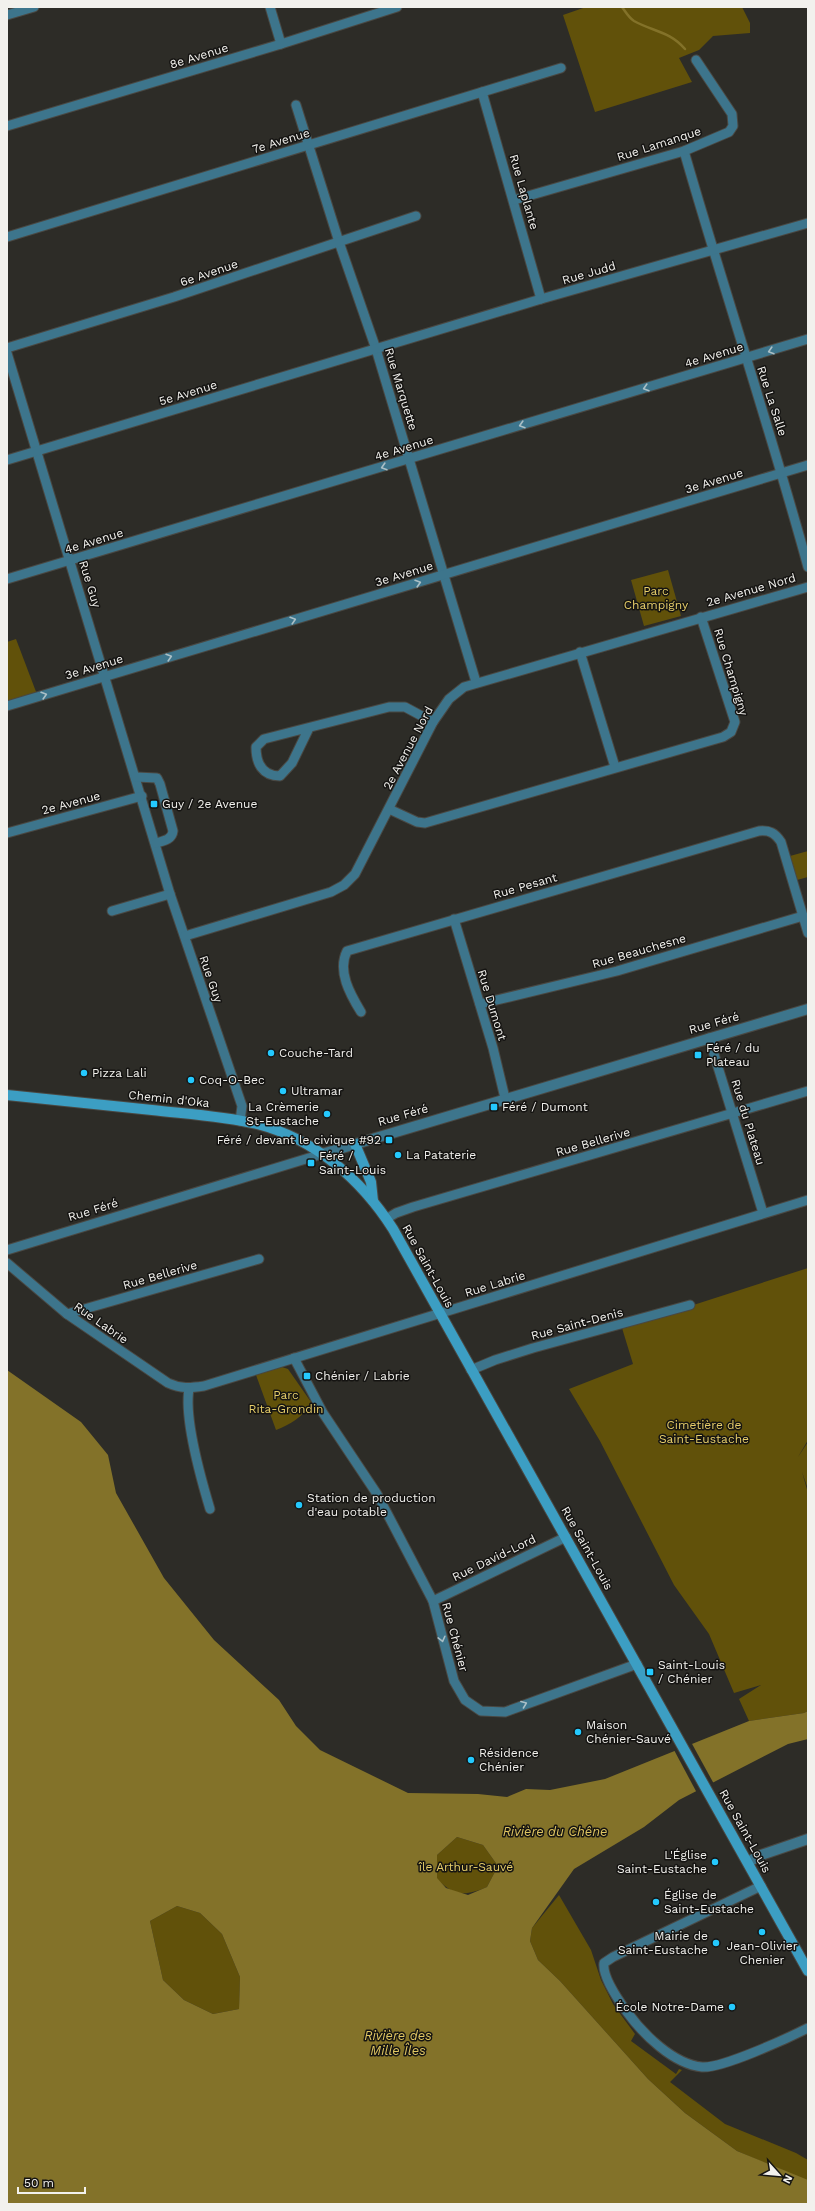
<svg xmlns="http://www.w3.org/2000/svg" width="815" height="2211" viewBox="0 0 815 2211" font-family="'Work Sans',sans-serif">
	<rect width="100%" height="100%" fill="#2d2c27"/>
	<!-- green -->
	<g fill="#61510a">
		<polygon points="586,7 742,7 750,23 750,33 713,36 699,50 679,58 692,82 595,112 563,15"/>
		<polygon points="668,570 681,616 644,626 631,580"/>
		<polygon points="16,639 38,697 7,706 7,642"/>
		<polygon points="808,851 808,877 797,880 790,856"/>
		<polygon points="808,1268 808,1440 798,1457 808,1442 808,1489 802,1472 808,1493 808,1711 804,1713 749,1721 739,1699 761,1685 734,1693 709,1634 674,1585 600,1441 569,1389 633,1364 622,1328"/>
		<path d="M282 1367 288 1369 311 1402C305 1416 289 1425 276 1430L256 1375Z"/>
		<path d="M457 1837 483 1845 498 1866 487 1887C465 1896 455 1897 437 1879V1855Z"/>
		<polygon points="559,1895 591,1950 601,1980 613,2004 635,2034 631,2041 676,2074 679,2069 682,2070 670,2082 725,2124 796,2153 808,2160 808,2181 737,2151 685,2113 648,2079 560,1981 538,1960 530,1941 532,1928"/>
		<polygon points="177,1906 200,1913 222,1934 240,1977 239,2009 213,2014 184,2000 163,1980 150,1921"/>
	</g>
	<!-- water -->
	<path fill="#837229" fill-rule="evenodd" d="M7 1370 81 1422 108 1455 116 1493 164 1578 214 1640 279 1700 296 1726 320 1750 408 1793 478 1794 507 1797 526 1789 550 1790 605 1779 749 1721 804 1713 808 1711V1739L788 1744 679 1800 644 1827 574 1869 532 1928 530 1941 538 1960 560 1981 648 2079 685 2113 737 2151 808 2180V2204H7ZM457 1837 483 1845 498 1866 487 1887 468 1895 446 1888 437 1878V1855ZM177 1906 200 1913 222 1934 240 1977 239 2009 213 2014 184 2000 163 1980 150 1921Z"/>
	<!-- pier -->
	<polygon fill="#2d2c27" points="691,1742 714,1784 697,1793 674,1750"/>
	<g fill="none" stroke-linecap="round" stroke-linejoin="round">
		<!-- stream -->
		<path stroke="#837229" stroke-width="2.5" d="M622 7C625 11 629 18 634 21 654 32 669 31 685 49"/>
		<defs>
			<g id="minor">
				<polyline points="270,7 281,44"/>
				<polyline points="7,15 34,7"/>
				<polyline points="482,92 541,299"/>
				<polyline points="296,105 339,242 376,349 476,682"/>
				<polyline points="7,126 281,44 397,7"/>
				<path d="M684 151C724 290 770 428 808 567"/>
				<polyline points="514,200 684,151 729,132 733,126 732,114 696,60"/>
				<polyline points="7,237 561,68"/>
				<polyline points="7,348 174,297 416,216"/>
				<polyline points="7,353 170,894 242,1106 240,1121"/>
				<polyline points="7,460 541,299 808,223"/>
				<polyline points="7,579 808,339"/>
				<polyline points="580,652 615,767"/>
				<polyline points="7,706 808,465"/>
				<path d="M309 728 292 763 280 776C262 776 256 763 256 747L264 739 389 707H405L433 722"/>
				<path d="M136 777 157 778 160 784 173 831C172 840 163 841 156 843"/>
				<polyline points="389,809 417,822 425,823 723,737 731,732 735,722 701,617"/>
				<polyline points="7,833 142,796"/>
				<polyline points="112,911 170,894"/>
				<polyline points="454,919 493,1048 505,1098"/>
				<polyline points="185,936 331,892 344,885 355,874 433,722 449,699 464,687 808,587"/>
				<polyline points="480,1004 617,971 803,916"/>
				<path d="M361 1012C350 994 337 971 347 951L759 831C770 830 775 833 781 842L808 933"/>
				<polyline points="709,1038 763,1213"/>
				<polyline points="386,1219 396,1213 413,1207 808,1091"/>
				<polyline points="7,1250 322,1154"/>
				<path d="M7 1263 67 1314 168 1383C181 1389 190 1388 204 1386L808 1200"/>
				<polyline points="67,1314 259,1259"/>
				<polyline points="294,1358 323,1413 377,1494 433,1601 454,1681 465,1700 481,1711 505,1712 637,1664"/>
				<polyline points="471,1370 495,1360 533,1348 690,1305"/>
				<path d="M189 1389C184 1418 201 1479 210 1509"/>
				<polyline points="433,1601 566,1537"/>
				<path d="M761 1886 613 1957 604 1963C602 1976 619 2001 627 2012 643 2034 673 2064 702 2067 721 2069 788 2038 808 2028"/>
			</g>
			<g id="tertiary">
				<polyline points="322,1154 808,1009"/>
				<polyline points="748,1862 761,1855 808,1839"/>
			</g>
			<g id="secondary">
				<path d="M7 1095C55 1100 103 1105 152 1110 187 1114 223 1116 257 1124 315 1139 361 1179 393 1229L808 1971"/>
				<polyline points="355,1144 371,1182 373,1201"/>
			</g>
		</defs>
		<!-- minor casing -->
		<use href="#minor" stroke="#494843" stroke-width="11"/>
		<!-- tertiary casing -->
		<use href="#tertiary" stroke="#494843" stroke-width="12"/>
		<!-- secondary casing -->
		<use href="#secondary" stroke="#494843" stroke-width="12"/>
		<!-- minor -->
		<use href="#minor" stroke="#3d758c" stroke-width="9"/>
		<!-- tertiary -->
		<use href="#tertiary" stroke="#3d758c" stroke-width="10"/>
		<!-- secondary -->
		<use href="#secondary" stroke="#3c9ec3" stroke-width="10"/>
	</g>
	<!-- one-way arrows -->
	<defs><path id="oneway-chevron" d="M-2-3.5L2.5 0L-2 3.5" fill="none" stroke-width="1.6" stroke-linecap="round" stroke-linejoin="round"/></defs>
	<g stroke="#aabfc6">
		<use href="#oneway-chevron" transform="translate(771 351) rotate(163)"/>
		<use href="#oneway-chevron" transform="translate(646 388) rotate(163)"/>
		<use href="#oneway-chevron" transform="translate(522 425) rotate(163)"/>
		<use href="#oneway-chevron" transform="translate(384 467) rotate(163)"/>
		<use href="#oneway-chevron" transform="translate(418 583) rotate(-17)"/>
		<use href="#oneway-chevron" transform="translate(293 620) rotate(-17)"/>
		<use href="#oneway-chevron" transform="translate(169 657) rotate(-17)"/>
		<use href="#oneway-chevron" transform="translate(44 695) rotate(-17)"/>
		<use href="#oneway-chevron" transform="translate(442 1639) rotate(76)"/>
		<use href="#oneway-chevron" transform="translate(524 1704) rotate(-21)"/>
	</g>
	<!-- markers -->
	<g fill="#24c9fe" stroke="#151412" stroke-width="1.5">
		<rect x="150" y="800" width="8" height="8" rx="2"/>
		<circle cx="271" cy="1053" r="4"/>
		<rect x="694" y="1051" width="8" height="8" rx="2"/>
		<circle cx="84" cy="1073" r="4"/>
		<circle cx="191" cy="1080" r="4"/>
		<circle cx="283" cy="1091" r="4"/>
		<rect x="490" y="1103" width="8" height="8" rx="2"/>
		<circle cx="327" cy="1114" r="4"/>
		<rect x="385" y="1136" width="8" height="8" rx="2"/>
		<circle cx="398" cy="1155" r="4"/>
		<rect x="307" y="1159" width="8" height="8" rx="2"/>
		<rect x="303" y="1372" width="8" height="8" rx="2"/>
		<circle cx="299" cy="1505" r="4"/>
		<rect x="646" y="1668" width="8" height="8" rx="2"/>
		<circle cx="578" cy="1732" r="4"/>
		<circle cx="471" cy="1760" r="4"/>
		<circle cx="715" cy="1862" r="4"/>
		<circle cx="656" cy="1902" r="4"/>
		<circle cx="762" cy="1932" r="4"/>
		<circle cx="716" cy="1943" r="4"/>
		<circle cx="732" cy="2007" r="4"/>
	</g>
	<g text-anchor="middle" stroke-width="3" stroke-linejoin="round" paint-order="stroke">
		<!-- street labels -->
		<g font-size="12" fill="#f2f1ed" stroke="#151412">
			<text transform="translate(199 56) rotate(-17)" y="4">8e Avenue</text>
			<text transform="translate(281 141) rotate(-17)" y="4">7e Avenue</text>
			<text transform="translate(659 144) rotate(-18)" y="4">Rue Lamanque</text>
			<text transform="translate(524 192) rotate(74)" y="4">Rue Laplante</text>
			<text transform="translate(209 273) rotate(-19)" y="4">6e Avenue</text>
			<text transform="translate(589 273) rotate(-16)" y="4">Rue Judd</text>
			<text transform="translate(714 355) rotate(-17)" y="4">4e Avenue</text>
			<text transform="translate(401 389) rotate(73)" y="4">Rue Marquette</text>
			<text transform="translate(188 393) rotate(-17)" y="4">5e Avenue</text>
			<text transform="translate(772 401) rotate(72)" y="4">Rue La Salle</text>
			<text transform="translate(404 448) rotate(-17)" y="4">4e Avenue</text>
			<text transform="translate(714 481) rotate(-17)" y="4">3e Avenue</text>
			<text transform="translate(94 541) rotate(-17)" y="4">4e Avenue</text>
			<text transform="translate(404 574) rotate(-17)" y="4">3e Avenue</text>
			<text transform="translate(90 584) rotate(73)" y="4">Rue Guy</text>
			<text transform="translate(751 590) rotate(-16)" y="4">2e Avenue Nord</text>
			<text transform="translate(94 667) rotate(-17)" y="4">3e Avenue</text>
			<text transform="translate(731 672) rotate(73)" y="4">Rue Champigny</text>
			<text transform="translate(408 748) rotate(-62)" y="4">2e Avenue Nord</text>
			<text transform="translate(71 803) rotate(-15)" y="4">2e Avenue</text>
			<text transform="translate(525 886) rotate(-16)" y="4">Rue Pesant</text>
			<text transform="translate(639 951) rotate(-16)" y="4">Rue Beauchesne</text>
			<text transform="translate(211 979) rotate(71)" y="4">Rue Guy</text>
			<text transform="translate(492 1005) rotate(73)" y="4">Rue Dumont</text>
			<text transform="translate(714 1023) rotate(-16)" y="4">Rue Féré</text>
			<text transform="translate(169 1099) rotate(6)" y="4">Chemin d'Oka</text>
			<text transform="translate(403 1115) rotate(-16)" y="4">Rue Féré</text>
			<text transform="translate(748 1122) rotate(73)" y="4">Rue du Plateau</text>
			<text transform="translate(593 1142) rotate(-16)" y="4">Rue Bellerive</text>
			<text transform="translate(93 1210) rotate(-17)" y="4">Rue Féré</text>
			<text transform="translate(428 1266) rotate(61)" y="4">Rue Saint-Louis</text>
			<text transform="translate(160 1275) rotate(-16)" y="4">Rue Bellerive</text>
			<text transform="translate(495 1284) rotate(-17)" y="4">Rue Labrie</text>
			<text transform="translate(101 1323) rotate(35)" y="4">Rue Labrie</text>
			<text transform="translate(577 1324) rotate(-15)" y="4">Rue Saint-Denis</text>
			<text transform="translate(587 1548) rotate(61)" y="4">Rue Saint-Louis</text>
			<text transform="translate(494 1558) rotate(-26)" y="4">Rue David-Lord</text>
			<text transform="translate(455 1637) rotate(75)" y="4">Rue Chénier</text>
			<text transform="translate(745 1831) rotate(61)" y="4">Rue Saint-Louis</text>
		</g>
		<!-- park labels -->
		<g font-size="12" fill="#e6cd69" stroke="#151412">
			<text x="656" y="595">Parc<tspan x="656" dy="14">Champigny</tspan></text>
			<text x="286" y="1399">Parc<tspan x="286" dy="14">Rita-Grondin</tspan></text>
			<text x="704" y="1429">Cimetière de<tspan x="704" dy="14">Saint-Eustache</tspan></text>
			<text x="466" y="1871">île Arthur-Sauvé</text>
		</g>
		<!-- poi labels -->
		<g font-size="12" fill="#f2f1ed" stroke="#151412" text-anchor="start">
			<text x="162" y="808">Guy / 2e Avenue</text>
			<text x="706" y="1052">Féré / du<tspan x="706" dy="14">Plateau</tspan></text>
			<text x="279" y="1057">Couche-Tard</text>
			<text x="92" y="1077">Pizza Lali</text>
			<text x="199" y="1084">Coq-O-Bec</text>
			<text x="291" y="1095">Ultramar</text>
			<text x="319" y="1111" text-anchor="end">La Crèmerie<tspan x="319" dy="14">St-Eustache</tspan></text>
			<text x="502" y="1111">Féré / Dumont</text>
			<text x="381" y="1144" text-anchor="end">Féré / devant le civique #92</text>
			<text x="406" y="1159">La Pataterie</text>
			<text x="319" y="1160">Féré /<tspan x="319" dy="14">Saint-Louis</tspan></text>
			<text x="315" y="1380">Chénier / Labrie</text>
			<text x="307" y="1502">Station de production<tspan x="307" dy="14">d'eau potable</tspan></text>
			<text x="658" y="1669">Saint-Louis<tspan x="658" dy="14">/ Chénier</tspan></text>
			<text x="586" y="1729">Maison<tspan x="586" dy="14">Chénier-Sauvé</tspan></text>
			<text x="479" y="1757">Résidence<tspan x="479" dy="14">Chénier</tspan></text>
			<text x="707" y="1859" text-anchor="end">L'Église<tspan x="707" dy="14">Saint-Eustache</tspan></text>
			<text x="664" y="1899">Église de<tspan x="664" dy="14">Saint-Eustache</tspan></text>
			<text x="708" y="1940" text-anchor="end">Mairie de<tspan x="708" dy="14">Saint-Eustache</tspan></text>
			<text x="762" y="1950" text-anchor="middle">Jean-Olivier<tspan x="762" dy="14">Chenier</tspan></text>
			<text x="724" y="2011" text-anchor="end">École Notre-Dame</text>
		</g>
		<!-- water labels -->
		<g font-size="13" font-style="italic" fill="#e0c662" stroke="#151412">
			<text x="555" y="1836">Rivière du Chêne</text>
			<text x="398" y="2040">Rivière des<tspan x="398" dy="15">Mille Îles</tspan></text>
		</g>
	</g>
	<!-- border -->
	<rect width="815" height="2211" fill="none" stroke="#f2f1ed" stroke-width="16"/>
	<!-- north arrow -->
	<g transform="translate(779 2175) rotate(117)" stroke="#151412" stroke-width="3" paint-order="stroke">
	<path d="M0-3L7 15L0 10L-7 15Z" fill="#f2f1ed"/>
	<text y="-6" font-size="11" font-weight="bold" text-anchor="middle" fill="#f2f1ed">N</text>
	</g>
	<!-- scale -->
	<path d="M18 2187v6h67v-6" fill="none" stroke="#f2f1ed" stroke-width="2"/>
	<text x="24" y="2187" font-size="12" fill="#f2f1ed" stroke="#151412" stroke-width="3" paint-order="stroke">50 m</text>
</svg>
